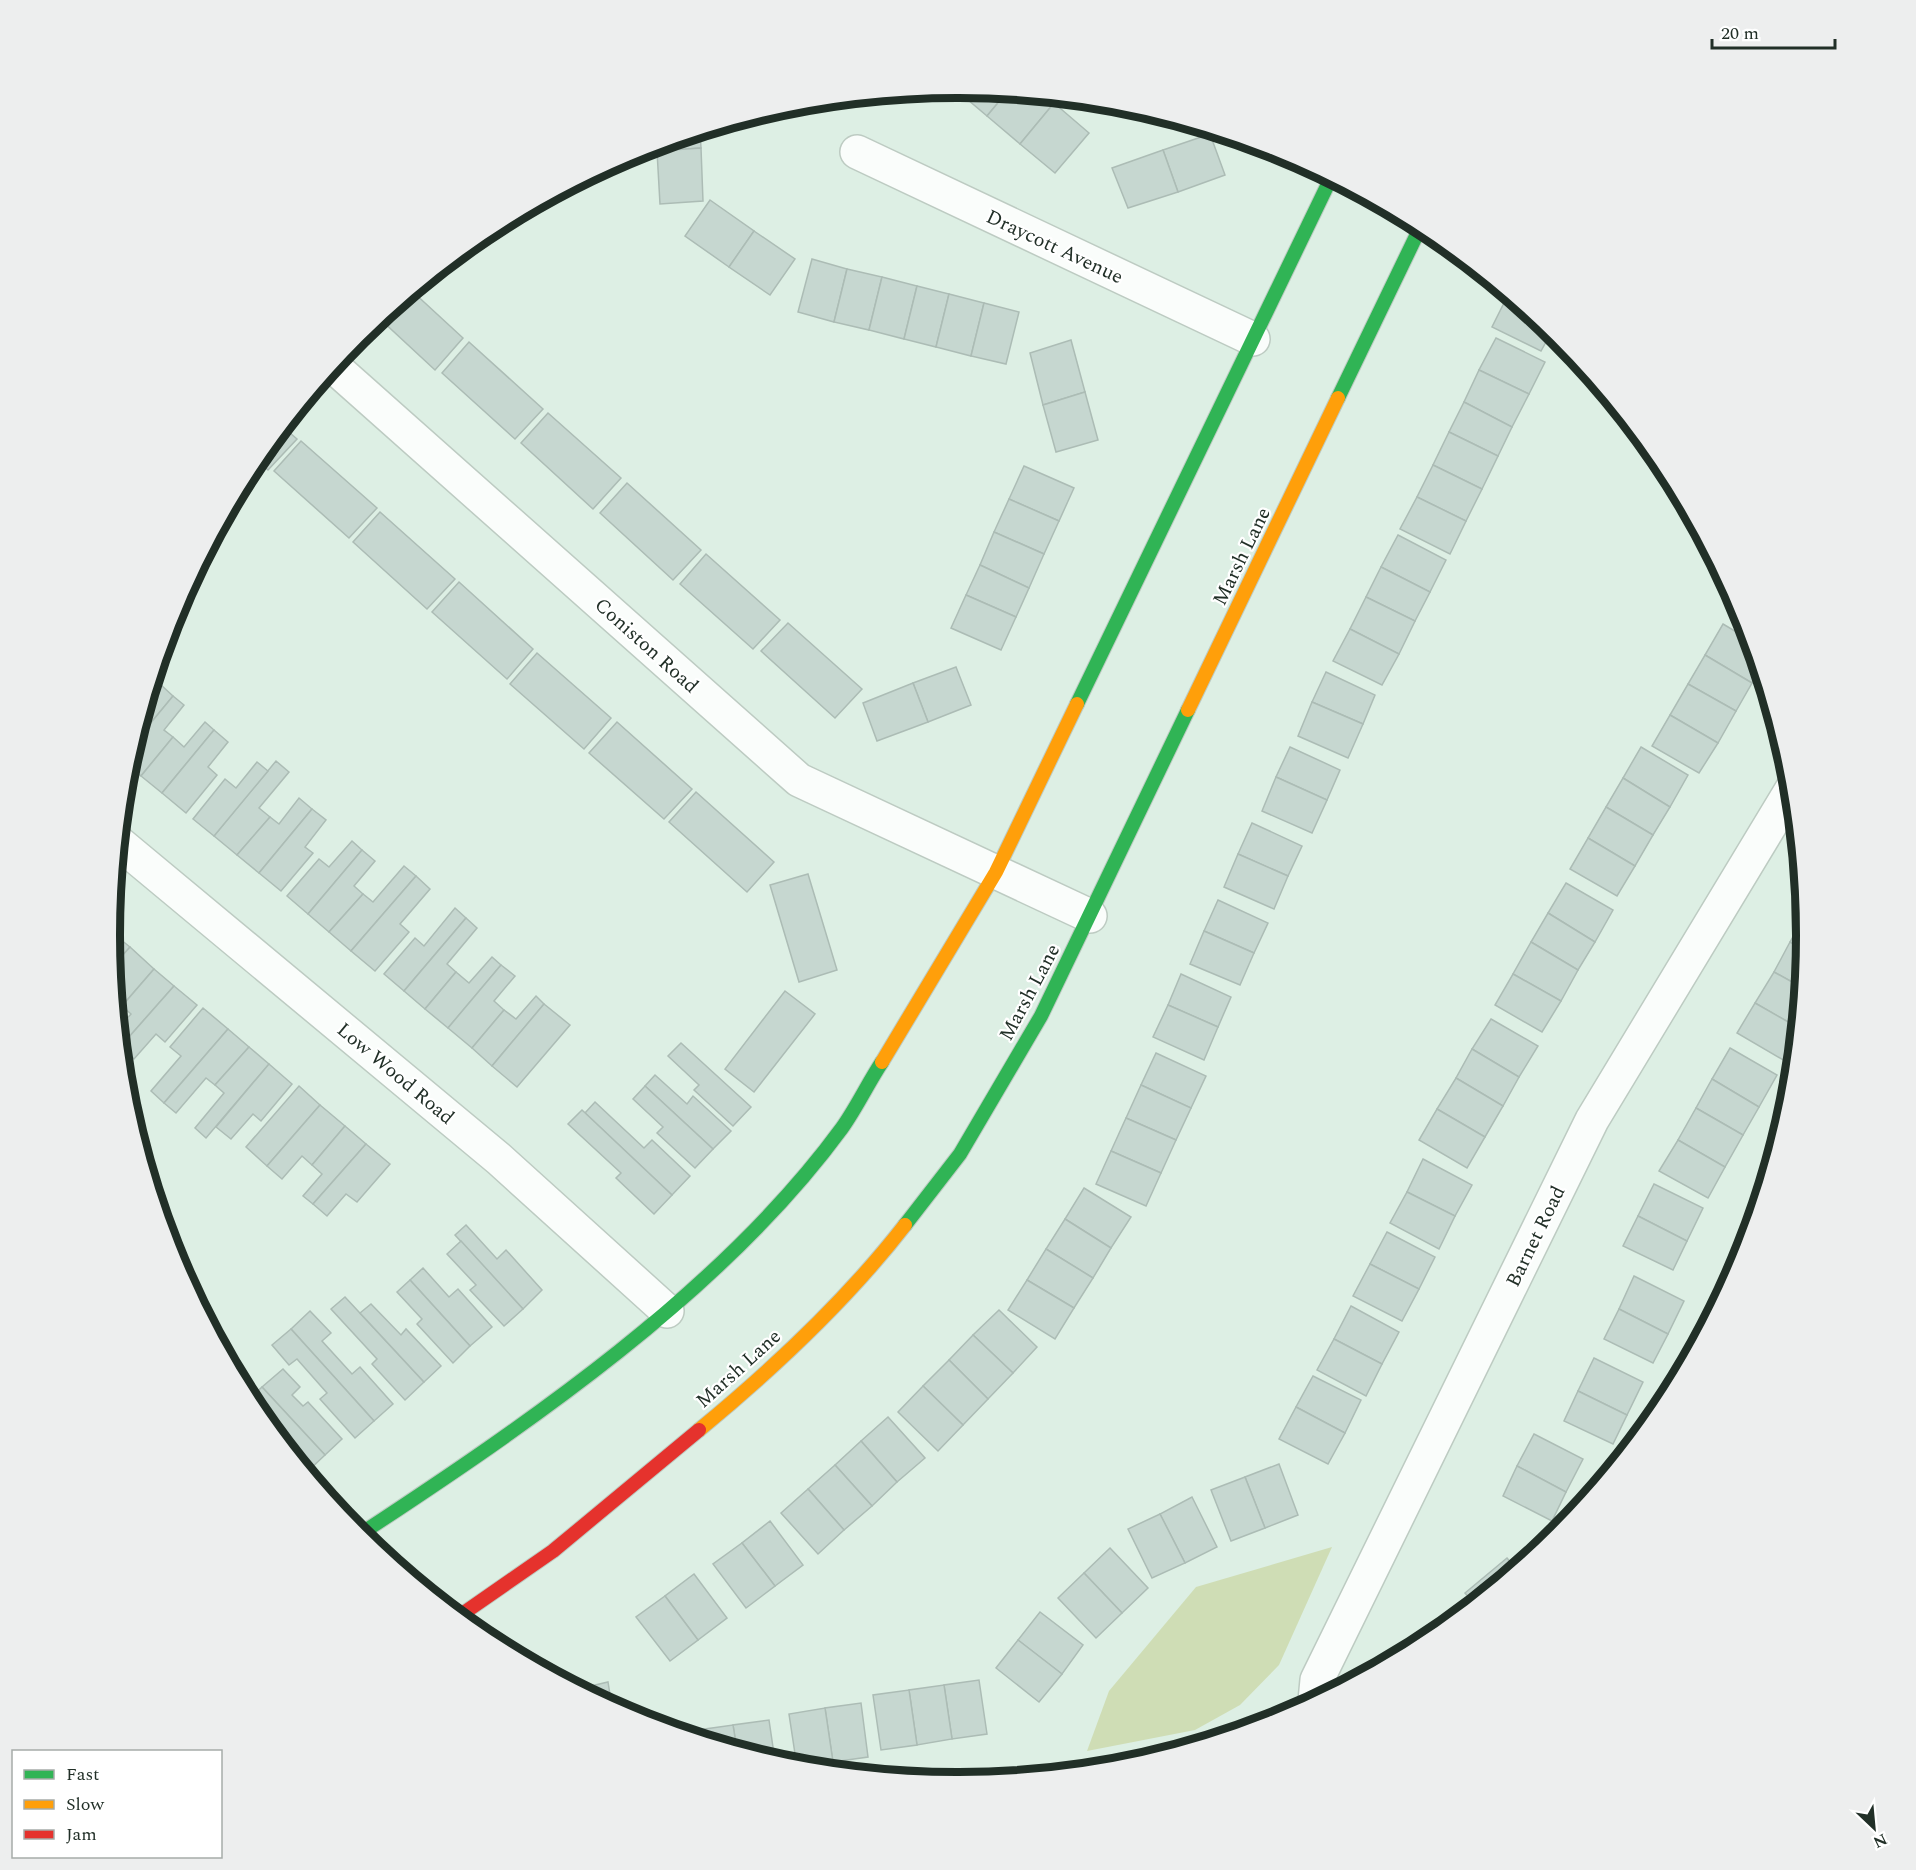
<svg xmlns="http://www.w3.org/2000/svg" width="1916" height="1870" viewBox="0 0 1916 1870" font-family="Spectral,serif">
	<rect width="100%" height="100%" fill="#ddefe4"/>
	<!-- green -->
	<polygon fill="#cfddb5" points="1332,1547 1279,1665 1240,1705 1195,1730 1087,1751 1109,1691 1196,1587"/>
	<!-- building -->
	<g fill="#c6d7d0" stroke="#acbcb5" stroke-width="1.5">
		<polygon points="958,87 1007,92 987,116 954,88"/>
		<polygon points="1007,92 1044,96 1054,103 1020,144 987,116"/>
		<polygon points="1054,103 1089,133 1055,173 1020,144"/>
		<polygon points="700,131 701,148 657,151 657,145"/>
		<polygon points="1210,134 1225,175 1178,192 1163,150"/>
		<polygon points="701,148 703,201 660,204 657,151"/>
		<polygon points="1163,150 1178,192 1128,208 1112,168"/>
		<polygon points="710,200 754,231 729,267 685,236"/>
		<polygon points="754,231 795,259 770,295 729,267"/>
		<polygon points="812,259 847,269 834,322 798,312"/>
		<polygon points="847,269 882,277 869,330 834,322"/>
		<polygon points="882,277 917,286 904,339 869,330"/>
		<polygon points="917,286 949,294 936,347 904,339"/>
		<polygon points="412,291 463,338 435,370 379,318"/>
		<polygon points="949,294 984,303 971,356 936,347"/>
		<polygon points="1508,295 1552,331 1541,351 1492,327"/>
		<polygon points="984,303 1019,312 1006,364 971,356"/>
		<polygon points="1496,338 1545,362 1529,394 1479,370"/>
		<polygon points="1071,340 1085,392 1043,405 1030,353"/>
		<polygon points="469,342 543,409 515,439 442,373"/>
		<polygon points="1479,370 1529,394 1512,427 1464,402"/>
		<polygon points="1085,392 1098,440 1056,452 1043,405"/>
		<polygon points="1464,402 1512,427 1498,456 1449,432"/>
		<polygon points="548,413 621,478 593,509 521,443"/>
		<polygon points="283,427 297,439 268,470 256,460"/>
		<polygon points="1449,432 1498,456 1482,489 1433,465"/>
		<polygon points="301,441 377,508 349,538 274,471"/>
		<polygon points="1433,465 1482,489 1466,521 1417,497"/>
		<polygon points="1024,466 1074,488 1059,521 1009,499"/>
		<polygon points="627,483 701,550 673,580 600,513"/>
		<polygon points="1417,497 1466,521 1450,554 1400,529"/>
		<polygon points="1009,499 1059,521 1044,554 994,532"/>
		<polygon points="380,512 455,579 427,609 353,542"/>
		<polygon points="994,532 1044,554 1029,588 980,565"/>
		<polygon points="1398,535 1446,560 1430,592 1381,567"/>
		<polygon points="706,554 780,620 753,649 680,584"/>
		<polygon points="980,565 1029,588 1016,617 966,595"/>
		<polygon points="1381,567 1430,592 1415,621 1366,597"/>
		<polygon points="459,582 533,649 507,679 432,612"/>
		<polygon points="966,595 1016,617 1001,650 951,628"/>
		<polygon points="1366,597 1415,621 1399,654 1350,629"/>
		<polygon points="1739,605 1742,611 1746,624 1732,616"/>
		<polygon points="788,623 862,689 835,718 761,651"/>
		<polygon points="1723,624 1750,640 1760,670 1752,683 1705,655"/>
		<polygon points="1350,629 1399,654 1382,685 1333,661"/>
		<polygon points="537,653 611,718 584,749 510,684"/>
		<polygon points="1705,655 1752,683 1736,711 1688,684"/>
		<polygon points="956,667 971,705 928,722 913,683"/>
		<polygon points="1326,672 1375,695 1363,724 1312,702"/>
		<polygon points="913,683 928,722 877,741 863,703"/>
		<polygon points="160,684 173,696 135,742 148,699"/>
		<polygon points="1688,684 1736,711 1718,743 1670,715"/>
		<polygon points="173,696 184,705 164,730 173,737 141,776 128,765 135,742"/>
		<polygon points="1312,702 1363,724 1348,758 1298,736"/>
		<polygon points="1670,715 1718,743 1699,773 1652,746"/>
		<polygon points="205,722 214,730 162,793 141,776 173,737 184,747"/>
		<polygon points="617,722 692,789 664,819 589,753"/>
		<polygon points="214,730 228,742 208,767 217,775 186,813 162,793"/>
		<polygon points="1290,747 1340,770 1327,800 1276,777"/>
		<polygon points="1641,747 1688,775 1670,807 1623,778"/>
		<polygon points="276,761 289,772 259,808 270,817 237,855 214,836"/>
		<polygon points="257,762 268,771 214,836 193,819 225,779 236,788"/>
		<polygon points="1276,777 1327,800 1312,833 1262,811"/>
		<polygon points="1623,778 1670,807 1653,835 1606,807"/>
		<polygon points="696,792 774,862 747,892 669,822"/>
		<polygon points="299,798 312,809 259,873 237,855 270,817 279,824"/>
		<polygon points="1606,807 1653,835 1635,866 1588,838"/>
		<polygon points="312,809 326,820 305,847 313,853 281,891 259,873"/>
		<polygon points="1252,823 1302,846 1288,876 1238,854"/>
		<polygon points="1588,838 1635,866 1617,896 1570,869"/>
		<polygon points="352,841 362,850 308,914 287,896 319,859 329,867"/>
		<polygon points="362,850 375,861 354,886 363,894 329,932 308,914"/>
		<polygon points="1238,854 1288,876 1274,909 1224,887"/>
		<polygon points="404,866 416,876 351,951 329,932 363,894 373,902"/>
		<polygon points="808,874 837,970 799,982 770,885"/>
		<polygon points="416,876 430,889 400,924 409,932 375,971 351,951"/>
		<polygon points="1566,883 1613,910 1595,942 1548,913"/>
		<polygon points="1218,900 1268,923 1254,953 1204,931"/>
		<polygon points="455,908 466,918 404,991 384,974 415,938 424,946"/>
		<polygon points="1548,913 1595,942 1578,970 1531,942"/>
		<polygon points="466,918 477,928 447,964 456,972 425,1009 404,991"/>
		<polygon points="1804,918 1806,935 1804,951 1790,942"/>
		<polygon points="110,931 130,947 113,966 110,935"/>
		<polygon points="1204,931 1254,953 1240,985 1190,964"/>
		<polygon points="1531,942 1578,970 1561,1001 1513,974"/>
		<polygon points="1790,942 1804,951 1801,987 1774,972"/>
		<polygon points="130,947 154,969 122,1006 117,1001 113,966"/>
		<polygon points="492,957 501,965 448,1028 425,1009 456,972 469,983"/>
		<polygon points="501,965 515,976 494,1001 504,1010 472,1048 448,1028"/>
		<polygon points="154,969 174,986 121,1046 119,1027 131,1014 122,1006"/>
		<polygon points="1774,972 1801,987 1797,1027 1755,1003"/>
		<polygon points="1181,974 1231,997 1218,1027 1168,1005"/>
		<polygon points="1513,974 1561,1001 1542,1032 1495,1005"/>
		<polygon points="174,986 197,1005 165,1042 156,1034 134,1059 121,1046"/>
		<polygon points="785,991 815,1014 754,1092 725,1069"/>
		<polygon points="536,996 544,1004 492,1066 472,1048 504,1010 516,1019"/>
		<polygon points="1755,1003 1797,1027 1795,1043 1785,1061 1737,1033"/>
		<polygon points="544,1004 570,1025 517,1087 492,1066"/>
		<polygon points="1168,1005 1218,1027 1204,1060 1153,1037"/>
		<polygon points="203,1008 228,1029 164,1103 151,1091 181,1056 170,1047"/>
		<polygon points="1491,1019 1538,1046 1519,1077 1472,1049"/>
		<polygon points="228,1029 249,1047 215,1085 206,1078 176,1113 164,1103"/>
		<polygon points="681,1043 751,1107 733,1126 694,1090 699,1085 668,1056"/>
		<polygon points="249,1047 269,1064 206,1138 195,1128 224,1093 215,1085"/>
		<polygon points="1730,1048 1777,1075 1759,1107 1712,1079"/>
		<polygon points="1472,1049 1519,1077 1503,1106 1456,1078"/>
		<polygon points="1156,1053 1206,1076 1191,1108 1141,1085"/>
		<polygon points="269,1064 292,1084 261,1121 253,1114 231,1139 216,1127"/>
		<polygon points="655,1075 687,1104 693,1096 731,1131 713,1149 645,1086"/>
		<polygon points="1456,1078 1503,1106 1485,1137 1437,1109"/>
		<polygon points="1712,1079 1759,1107 1743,1135 1696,1108"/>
		<polygon points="1141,1085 1191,1108 1176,1140 1126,1118"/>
		<polygon points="299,1086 320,1105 267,1166 246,1147"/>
		<polygon points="645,1086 713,1149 695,1168 657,1133 663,1127 633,1099"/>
		<polygon points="595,1102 644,1148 652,1140 690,1176 672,1195 585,1113"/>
		<polygon points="320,1105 345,1126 312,1165 302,1156 282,1179 267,1166"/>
		<polygon points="1696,1108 1743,1135 1725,1167 1678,1140"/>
		<polygon points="1437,1109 1485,1137 1467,1168 1419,1140"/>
		<polygon points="582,1110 672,1195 654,1214 616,1178 621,1173 568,1124"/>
		<polygon points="1126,1118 1176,1140 1161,1173 1111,1151"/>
		<polygon points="345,1126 366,1144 313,1204 303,1196 322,1174 312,1165"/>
		<polygon points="1678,1140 1725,1167 1708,1198 1659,1171"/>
		<polygon points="366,1144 390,1164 357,1202 346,1194 327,1216 313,1204"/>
		<polygon points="1111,1151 1161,1173 1146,1206 1096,1184"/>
		<polygon points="1423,1159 1472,1185 1455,1216 1407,1192"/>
		<polygon points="1654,1184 1703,1208 1687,1241 1638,1216"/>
		<polygon points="1084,1188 1131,1217 1111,1248 1065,1219"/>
		<polygon points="1407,1192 1455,1216 1439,1249 1390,1223"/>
		<polygon points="1638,1216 1687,1241 1673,1270 1623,1246"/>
		<polygon points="1065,1219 1111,1248 1093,1278 1046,1249"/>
		<polygon points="466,1225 497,1259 506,1250 542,1290 523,1309 455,1235"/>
		<polygon points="1387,1232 1435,1257 1419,1289 1370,1264"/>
		<polygon points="461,1241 523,1309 504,1326 470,1290 476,1285 447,1254"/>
		<polygon points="1046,1249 1093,1278 1074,1308 1027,1280"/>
		<polygon points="1370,1264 1419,1289 1402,1321 1353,1296"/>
		<polygon points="423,1268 449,1297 458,1289 492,1327 470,1346 410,1280"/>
		<polygon points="1634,1276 1684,1301 1668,1334 1619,1309"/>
		<polygon points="410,1280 470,1346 453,1363 417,1324 422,1319 397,1292"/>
		<polygon points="1027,1280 1074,1308 1055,1339 1008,1310"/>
		<polygon points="345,1297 424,1382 405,1400 372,1364 377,1359 331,1309"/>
		<polygon points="371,1304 401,1335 406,1329 441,1366 424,1382 360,1313"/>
		<polygon points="1351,1306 1399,1332 1382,1364 1334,1339"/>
		<polygon points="1619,1309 1668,1334 1653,1363 1604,1339"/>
		<polygon points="999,1310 1037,1347 1013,1373 973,1335"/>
		<polygon points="310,1311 331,1333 322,1341 352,1374 360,1367 393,1404 374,1421 291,1329"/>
		<polygon points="291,1329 374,1421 355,1438 320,1399 327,1393 297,1359 289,1365 272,1345"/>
		<polygon points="973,1335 1013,1373 988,1399 949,1360"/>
		<polygon points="1334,1339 1382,1364 1366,1396 1317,1370"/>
		<polygon points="1594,1358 1643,1382 1627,1415 1578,1391"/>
		<polygon points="949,1360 988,1399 963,1425 923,1386"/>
		<polygon points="283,1369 300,1387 292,1395 303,1406 308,1402 342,1439 325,1455 262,1387"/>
		<polygon points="1313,1376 1361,1400 1345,1433 1296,1407"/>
		<polygon points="923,1386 963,1425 938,1451 898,1412"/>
		<polygon points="262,1387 325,1455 307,1472 249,1399"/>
		<polygon points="1578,1391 1627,1415 1613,1444 1564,1421"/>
		<polygon points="1296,1407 1345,1433 1328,1464 1279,1439"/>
		<polygon points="888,1417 925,1458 897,1482 861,1441"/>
		<polygon points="1534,1434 1583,1459 1566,1492 1517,1466"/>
		<polygon points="861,1441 897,1482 872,1506 835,1465"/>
		<polygon points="1279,1464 1298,1515 1265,1528 1245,1477"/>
		<polygon points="835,1465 872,1506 844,1530 808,1489"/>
		<polygon points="1517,1466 1566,1492 1552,1521 1503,1496"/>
		<polygon points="1245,1477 1265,1528 1231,1541 1211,1490"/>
		<polygon points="808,1489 844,1530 818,1554 781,1513"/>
		<polygon points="1192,1497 1217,1547 1185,1563 1160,1514"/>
		<polygon points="1160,1514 1185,1563 1152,1578 1128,1529"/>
		<polygon points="770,1521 803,1565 775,1586 742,1543"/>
		<polygon points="742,1543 775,1586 746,1608 713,1564"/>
		<polygon points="1110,1548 1148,1588 1122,1613 1084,1573"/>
		<polygon points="1507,1558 1516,1569 1474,1603 1465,1593"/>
		<polygon points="1084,1573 1122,1613 1096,1638 1058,1598"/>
		<polygon points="694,1574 727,1618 698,1640 665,1596"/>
		<polygon points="665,1596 698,1640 670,1661 636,1617"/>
		<polygon points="1040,1612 1083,1645 1062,1674 1018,1640"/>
		<polygon points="1018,1640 1062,1674 1039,1702 996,1668"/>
		<polygon points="979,1680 987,1734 952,1739 944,1685"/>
		<polygon points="608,1682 612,1707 578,1689"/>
		<polygon points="944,1685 952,1739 917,1745 909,1690"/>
		<polygon points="909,1690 917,1745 881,1750 873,1695"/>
		<polygon points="861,1703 868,1757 833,1762 825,1708"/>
		<polygon points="825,1708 833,1762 797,1767 789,1714"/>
		<polygon points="769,1720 775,1761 737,1750 733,1725"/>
		<polygon points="733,1725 737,1750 699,1738 698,1730"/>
	</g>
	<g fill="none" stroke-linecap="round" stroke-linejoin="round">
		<defs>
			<g id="street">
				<polyline points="857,152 1253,339"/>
				<polyline points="333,366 799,780 1090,916"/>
				<polyline points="119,843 499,1159 667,1311"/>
				<polyline points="1315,1701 1317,1680 1592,1120 1792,789"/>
			</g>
			<g id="fast">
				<polyline points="1338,398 1421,226"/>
				<polyline points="1077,704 1331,178"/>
				<polyline points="905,1225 960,1154 1041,1016 1188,710"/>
				<path d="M359 1535C528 1424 722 1292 842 1128 857 1107 868 1083 882 1062"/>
			</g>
			<g id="slow">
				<polyline points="1188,710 1338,398"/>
				<polyline points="882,1062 996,872 1077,704"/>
				<path d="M699 1430C773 1369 846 1301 905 1225"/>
			</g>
			<polyline id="jam" points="458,1617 553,1551 699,1430"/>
		</defs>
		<!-- street casing -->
		<use href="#street" stroke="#bdcbc2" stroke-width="36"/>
		<!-- fast casing -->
		<use href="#fast" stroke="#bdcbc2" stroke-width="16"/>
		<!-- slow casing -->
		<use href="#slow" stroke="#bdcbc2" stroke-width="16"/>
		<!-- jam casing -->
		<use href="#jam" stroke="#bdcbc2" stroke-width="16"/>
		<!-- street -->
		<use href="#street" stroke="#fafdfb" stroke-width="33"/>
		<!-- fast -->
		<use href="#fast" stroke="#30b455" stroke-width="14"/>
		<!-- slow -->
		<use href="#slow" stroke="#ff9f0a" stroke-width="14"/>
		<!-- jam -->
		<use href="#jam" stroke="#e5322d" stroke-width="14"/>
	</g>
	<g text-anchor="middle" stroke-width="4.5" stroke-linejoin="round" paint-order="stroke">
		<!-- street labels -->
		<g font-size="20" fill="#212f27" stroke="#fff">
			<text transform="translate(1055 246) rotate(25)" y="7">Draycott Avenue</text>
			<text transform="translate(1241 556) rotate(-64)" y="7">Marsh Lane</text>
			<text transform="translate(647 645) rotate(42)" y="7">Coniston Road</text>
			<text transform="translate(1029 992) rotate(-62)" y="7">Marsh Lane</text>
			<text transform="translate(396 1073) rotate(40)" y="7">Low Wood Road</text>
			<text transform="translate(1535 1236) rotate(-64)" y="7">Barnet Road</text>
			<text transform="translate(738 1368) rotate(-42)" y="7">Marsh Lane</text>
		</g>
	</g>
	<!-- crop -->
	<path d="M0 0H1916V1870H0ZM957 98H959A837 837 0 0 1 1796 935V935A837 837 0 0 1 959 1772H957A837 837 0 0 1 120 935V935A837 837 0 0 1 957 98Z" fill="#edeeee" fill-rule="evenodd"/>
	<path fill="none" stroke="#212f27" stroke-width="8" d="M957 98H959A837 837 0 0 1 1796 935V935A837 837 0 0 1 959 1772H957A837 837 0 0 1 120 935V935A837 837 0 0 1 957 98Z"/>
	<!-- legend -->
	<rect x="12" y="1750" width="210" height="108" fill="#ffffff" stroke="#a6aca9" stroke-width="1.5"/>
	<rect x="24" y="1770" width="30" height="9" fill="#30b455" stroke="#a6aca9" stroke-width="1.5"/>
	<text x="66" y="1780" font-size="18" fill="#212f27">Fast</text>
	<rect x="24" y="1800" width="30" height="9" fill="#ff9f0a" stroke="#a6aca9" stroke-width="1.5"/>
	<text x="66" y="1810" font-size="18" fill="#212f27">Slow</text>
	<rect x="24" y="1830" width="30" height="9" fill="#e5322d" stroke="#a6aca9" stroke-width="1.5"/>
	<text x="66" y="1840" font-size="18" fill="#212f27">Jam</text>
	<!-- north arrow -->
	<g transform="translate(1874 1828) rotate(154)" stroke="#ffffff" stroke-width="4.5" paint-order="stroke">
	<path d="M0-4.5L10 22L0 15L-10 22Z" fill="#212f27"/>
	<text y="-9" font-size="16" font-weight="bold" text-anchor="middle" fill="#212f27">N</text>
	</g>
	<!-- scale -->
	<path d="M1712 39v9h123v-9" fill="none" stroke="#212f27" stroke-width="3"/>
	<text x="1721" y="39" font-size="18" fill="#212f27" stroke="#ffffff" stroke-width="4.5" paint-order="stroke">20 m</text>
</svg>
